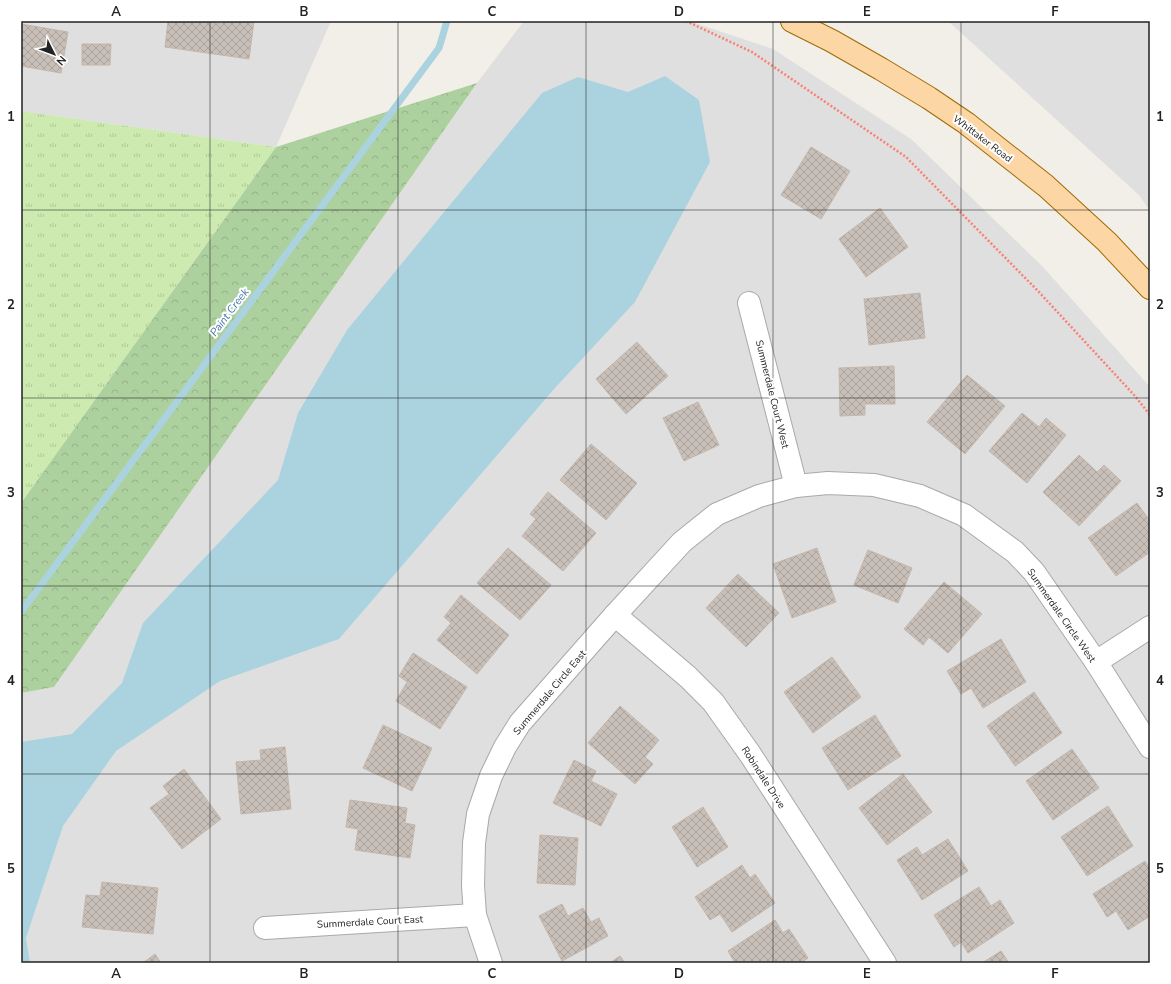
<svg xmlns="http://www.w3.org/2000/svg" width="1171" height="984" viewBox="0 0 1171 984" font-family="'Nunito Sans',sans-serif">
	<defs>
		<pattern id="grass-tufts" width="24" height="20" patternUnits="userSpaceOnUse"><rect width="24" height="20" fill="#cdebb0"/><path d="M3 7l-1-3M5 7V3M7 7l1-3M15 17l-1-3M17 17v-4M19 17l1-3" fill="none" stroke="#b0c997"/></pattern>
		<pattern id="forest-crowns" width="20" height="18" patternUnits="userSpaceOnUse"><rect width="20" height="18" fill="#add19e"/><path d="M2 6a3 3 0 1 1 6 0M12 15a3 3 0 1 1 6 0" fill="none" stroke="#95b388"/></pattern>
		<pattern id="building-cross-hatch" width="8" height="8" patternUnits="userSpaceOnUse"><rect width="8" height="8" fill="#c7bfb8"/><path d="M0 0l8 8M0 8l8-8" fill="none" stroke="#aba49e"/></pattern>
	</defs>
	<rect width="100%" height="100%" fill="#f2efe9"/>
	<!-- residential -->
	<g fill="#e0dfdf">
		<polygon points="21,21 331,21 276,147 21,111"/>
		<polygon points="524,21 689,21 773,49 911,139 1043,267 1150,387 1150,963 21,963 21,693 54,687 477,83"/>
		<polygon points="948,21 1150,21 1150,211 1139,195"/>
	</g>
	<!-- grass -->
	<polygon fill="url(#grass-tufts)" points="21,111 276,147 21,503"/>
	<!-- forest -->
	<polygon fill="url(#forest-crowns)" points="477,83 54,687 21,693 21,503 276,147"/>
	<!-- water -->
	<polygon fill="#aad3df" points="665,76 699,100 710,162 635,302 554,389 339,639 220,681 116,751 63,826 26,938 30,963 21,963 21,742 72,734 122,683 143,623 278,480 298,413 347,330 542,93 578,77 628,92"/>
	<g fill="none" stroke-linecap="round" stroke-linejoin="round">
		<!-- stream -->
		<polyline stroke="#aad3df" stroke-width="7" points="21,612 439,48 447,21"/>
	</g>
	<!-- building -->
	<g fill="url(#building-cross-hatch)" stroke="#c4b6ab">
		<polygon points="168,21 203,21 222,24 223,21 254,21 249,59 165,47"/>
		<polygon points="21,24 68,32 61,73 21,66"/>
		<polygon points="82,44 111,44 110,65 82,65"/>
		<polygon points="811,147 850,171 821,219 781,195"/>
		<polygon points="880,208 908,247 866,277 839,239"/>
		<polygon points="920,293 925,338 869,345 864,299"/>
		<polygon points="637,342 668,376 626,414 596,379"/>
		<polygon points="894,366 895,404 865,404 865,415 840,416 839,368"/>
		<polygon points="967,375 1005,406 965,454 927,422"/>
		<polygon points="698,402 719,445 684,461 663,418"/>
		<polygon points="1022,413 1039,427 1046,418 1066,435 1027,483 989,451"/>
		<polygon points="591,444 637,483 606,520 560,480"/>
		<polygon points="1079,455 1097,472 1104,465 1121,481 1079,526 1043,492"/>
		<polygon points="548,492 596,533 563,571 522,536 536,519 530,514"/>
		<polygon points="1137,503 1150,521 1150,552 1116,576 1088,538"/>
		<polygon points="508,548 551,585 520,620 477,583"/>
		<polygon points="817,548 836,602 792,618 773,564"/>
		<polygon points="868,550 912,568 898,603 854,585"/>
		<polygon points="738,574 779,613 746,647 706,608"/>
		<polygon points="944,582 982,614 948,653 929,637 923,645 904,629"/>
		<polygon points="461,595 509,635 477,674 437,640 451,623 444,617"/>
		<polygon points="1001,639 1026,682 983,708 971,688 961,694 947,671"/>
		<polygon points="413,653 467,687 440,729 396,701 407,682 399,676"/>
		<polygon points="832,657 861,697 813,733 784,692"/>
		<polygon points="1034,692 1062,733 1015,766 987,726"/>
		<polygon points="620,706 659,740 645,757 653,764 635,784 588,743"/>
		<polygon points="875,715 901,756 848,790 822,748"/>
		<polygon points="383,725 432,748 412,791 363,768"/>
		<polygon points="285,747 291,809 241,814 236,762 261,760 260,750"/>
		<polygon points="1072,749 1099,788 1053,820 1026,781"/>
		<polygon points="574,760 596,771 591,781 617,794 601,826 553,803"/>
		<polygon points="184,769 221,819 182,849 150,808 169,794 163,786"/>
		<polygon points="903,774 932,812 887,845 859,808"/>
		<polygon points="350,800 407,808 405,823 415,825 410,858 355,850 358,829 346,827"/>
		<polygon points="1108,806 1133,846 1087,876 1061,837"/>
		<polygon points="703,807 728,847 697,867 672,827"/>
		<polygon points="540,835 578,838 575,885 537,883"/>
		<polygon points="948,839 968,871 922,900 897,860 917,847 922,855"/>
		<polygon points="1145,861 1150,869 1150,916 1128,930 1116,911 1107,917 1093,894"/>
		<polygon points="742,865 750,878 755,874 775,903 732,932 720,914 710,920 695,897"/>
		<polygon points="102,882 158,888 153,934 82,927 86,895 100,896"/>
		<polygon points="979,887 991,906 1000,900 1014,923 968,953 961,942 954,947 934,915"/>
		<polygon points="562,904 568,916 583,908 591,922 599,918 608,936 562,961 539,916"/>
		<polygon points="775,920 783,933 789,929 808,958 801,963 735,963 728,951"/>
		<polygon points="1001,951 1009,963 982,963"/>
		<polygon points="155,954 161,963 143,963"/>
		<polygon points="620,956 625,963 610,963"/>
	</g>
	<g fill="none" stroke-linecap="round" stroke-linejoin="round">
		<defs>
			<g id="minor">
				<polyline points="749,303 796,486"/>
				<polyline points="615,615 688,677 713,702 750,754 885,963"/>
				<polyline points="1096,662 1150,627"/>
				<polyline points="265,928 475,915"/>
				<polyline points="491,963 475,915 473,885 474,843 478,814 491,776 505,747 520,723 615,615 682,542 717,514 759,496 796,486 828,483 874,485 920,496 964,515 1015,552 1034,572 1096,662 1150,747"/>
			</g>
			<polyline id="major" points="792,21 832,41 881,69 929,98 966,123 1046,186 1107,242 1150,288"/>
		</defs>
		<!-- minor casing -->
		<use href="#minor" stroke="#a9a9a9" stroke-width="24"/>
		<!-- major casing -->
		<use href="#major" stroke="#a06b00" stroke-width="24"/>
		<!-- path -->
		<polyline stroke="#fa8072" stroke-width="2.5" stroke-dasharray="2 2" stroke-linecap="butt" points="686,21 752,52 906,157 1038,291 1135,396 1150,415"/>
		<!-- minor -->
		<use href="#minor" stroke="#fff" stroke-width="22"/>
		<!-- major -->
		<use href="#major" stroke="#fcd6a4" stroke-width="22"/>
	</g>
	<!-- grid -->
	<path fill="none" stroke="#222" stroke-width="1" stroke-opacity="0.55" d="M210 21V963M398 21V963M586 21V963M773 21V963M961 21V963M21 210H1150M21 398H1150M21 586H1150M21 774H1150"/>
	<g text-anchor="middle" stroke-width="4" stroke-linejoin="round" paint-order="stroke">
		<!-- street labels -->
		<g font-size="10" fill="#222" stroke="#fff">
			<text transform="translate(983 138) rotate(37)" y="4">Whittaker Road</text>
			<text transform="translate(773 394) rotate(76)" y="4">Summerdale Court West</text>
			<text transform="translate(1062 615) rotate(55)" y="4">Summerdale Circle West</text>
			<text transform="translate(549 692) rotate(-50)" y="4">Summerdale Circle East</text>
			<text transform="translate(764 777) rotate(57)" y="4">Robindale Drive</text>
			<text transform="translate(370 921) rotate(-3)" y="4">Summerdale Court East</text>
		</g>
		<!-- water labels -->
		<g font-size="11" font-style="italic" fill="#4a7aab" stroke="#fff">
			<text transform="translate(229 312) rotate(-53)" y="4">Paint Creek</text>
		</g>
	</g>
	<!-- border -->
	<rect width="1171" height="984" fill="none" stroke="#ffffff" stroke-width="44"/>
	<!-- north arrow -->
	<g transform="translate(54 54) rotate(132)" stroke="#ffffff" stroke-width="3" paint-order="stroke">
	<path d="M0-3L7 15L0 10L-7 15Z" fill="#222222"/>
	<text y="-6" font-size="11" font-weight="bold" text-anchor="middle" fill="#222222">N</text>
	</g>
	<rect x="22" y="22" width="1127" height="940" fill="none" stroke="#222" stroke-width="1.5"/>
	<g font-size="13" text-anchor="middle" font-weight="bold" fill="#222">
		<text x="116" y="16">A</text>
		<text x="304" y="16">B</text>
		<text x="492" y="16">C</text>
		<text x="679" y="16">D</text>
		<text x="867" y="16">E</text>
		<text x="1055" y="16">F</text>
		<text x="11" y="121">1</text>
		<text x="1160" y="121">1</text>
		<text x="11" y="309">2</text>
		<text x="1160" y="309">2</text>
		<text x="11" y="497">3</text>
		<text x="1160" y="497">3</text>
		<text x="11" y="685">4</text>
		<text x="1160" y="685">4</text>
		<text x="11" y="873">5</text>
		<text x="1160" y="873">5</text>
		<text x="116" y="978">A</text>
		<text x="304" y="978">B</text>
		<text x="492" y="978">C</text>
		<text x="679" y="978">D</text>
		<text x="867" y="978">E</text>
		<text x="1055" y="978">F</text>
	</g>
</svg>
